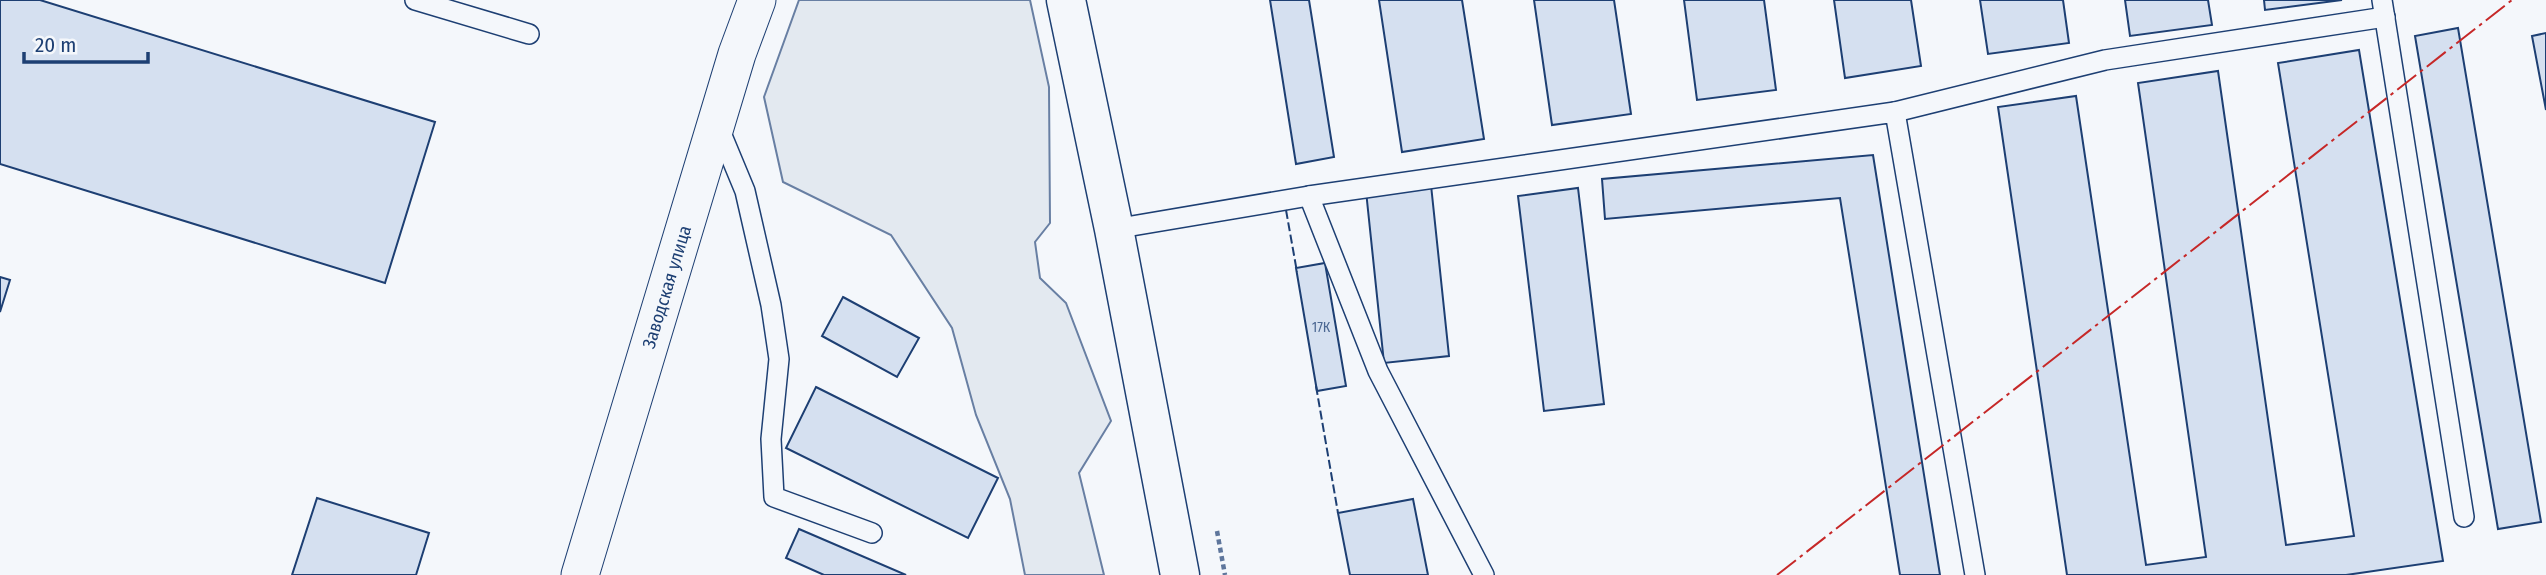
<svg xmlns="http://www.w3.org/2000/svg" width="2546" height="575" viewBox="0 0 2546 575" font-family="'Fira Sans Condensed',sans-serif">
	<rect width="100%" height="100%" fill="#f4f7fb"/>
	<!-- green -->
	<polygon fill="#e3e9f0" stroke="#687fa3" stroke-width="2" points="799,0 1030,0 1049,87 1050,223 1035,242 1040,278 1066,303 1111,421 1079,473 1104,575 1025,575 1010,499 976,415 952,328 891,235 783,182 764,97"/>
	<!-- building -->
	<g fill="#d5e0f0" stroke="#1d3f73" stroke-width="2">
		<polygon points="0,0 40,0 435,122 385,283 0,164"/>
		<polygon points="1270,0 1309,0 1334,157 1296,164"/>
		<polygon points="1379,0 1462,0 1484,139 1402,152"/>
		<polygon points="1534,0 1614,0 1631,114 1552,125"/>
		<polygon points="1684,0 1764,0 1776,90 1697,100"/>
		<polygon points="1834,0 1911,0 1921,66 1845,78"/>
		<polygon points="1980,0 2063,0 2069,43 1988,54"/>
		<polygon points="2125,0 2208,0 2212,25 2130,36"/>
		<polygon points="2264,0 2342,0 2265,10"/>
		<polygon points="2458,28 2541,522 2498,529 2415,36"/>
		<polygon points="2546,33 2546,110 2532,36"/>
		<polygon points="2359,50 2443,561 2346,575 2067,575 1998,107 2076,96 2146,565 2206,557 2138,83 2218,71 2286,545 2354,536 2278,63"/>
		<polygon points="1873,155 1940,575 1900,575 1840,198 1605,219 1602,179"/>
		<polygon points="1431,185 1449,356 1384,363 1366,191"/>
		<polygon points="1578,188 1604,404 1544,411 1518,196"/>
		<polygon points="1325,263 1346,386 1317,391 1296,268"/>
		<polygon points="0,277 10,280 0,312"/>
		<polygon points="843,297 919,338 897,377 822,336"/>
		<polygon points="816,387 998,478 968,538 786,448"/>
		<polygon points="317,498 429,533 416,575 292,575"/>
		<polygon points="1413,499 1428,575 1350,575 1338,513"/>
		<polygon points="799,529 906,575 824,575 786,558"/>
	</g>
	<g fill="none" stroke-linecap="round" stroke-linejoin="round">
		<defs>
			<g id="lane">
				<polyline points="415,0 529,34"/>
				<polyline points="2382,0 2464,517"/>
				<polyline points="1895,112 2105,60 2385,17"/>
				<polyline points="718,126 745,191 771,305 779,359 771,439 774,497 872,533"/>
				<polyline points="1309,196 1378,371 1484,575"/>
				<polyline points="1114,229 1309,196 1895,112 1975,575"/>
			</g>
			<polyline id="street" points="580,575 737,54 757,0"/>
			<polyline id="secondary" points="1066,0 1114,229 1180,575"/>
		</defs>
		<!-- lane casing -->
		<use href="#lane" stroke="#1d3f73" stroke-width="22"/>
		<!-- street casing -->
		<use href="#street" stroke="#1d3f73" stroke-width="39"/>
		<!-- secondary casing -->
		<use href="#secondary" stroke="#1d3f73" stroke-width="41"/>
		<!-- path -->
		<polyline stroke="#5e769c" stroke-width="4.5" stroke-dasharray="5 3.5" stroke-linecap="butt" points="1217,531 1225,575"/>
		<!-- lane -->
		<use href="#lane" stroke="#f4f7fb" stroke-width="19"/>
		<!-- street -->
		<use href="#street" stroke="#f4f7fb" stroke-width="37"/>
		<!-- secondary -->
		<use href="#secondary" stroke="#f4f7fb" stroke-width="38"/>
		<!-- fence -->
		<g stroke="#1d3f73" stroke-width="2" stroke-dasharray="9 3.5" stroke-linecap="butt">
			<polyline points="1286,210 1297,272"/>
			<polyline points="1316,386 1338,513"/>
		</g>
		<!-- power -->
		<polyline stroke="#c62828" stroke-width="2" stroke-dasharray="24 5 3.5 5" stroke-linecap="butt" points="1777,575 2512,0"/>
	</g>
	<g text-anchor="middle" stroke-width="5" stroke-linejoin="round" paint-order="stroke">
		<!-- number labels -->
		<g font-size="14" fill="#4b6792">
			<text x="1321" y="332">17К</text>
		</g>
		<!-- street labels -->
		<g font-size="18" fill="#1d3f73" stroke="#f4f7fb">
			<text transform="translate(667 287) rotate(-73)" y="6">Заводская улица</text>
		</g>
	</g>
	<!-- scale -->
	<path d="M24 52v10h124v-10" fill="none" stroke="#1d3f73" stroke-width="3.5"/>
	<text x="35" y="52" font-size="21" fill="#1d3f73" stroke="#f4f7fb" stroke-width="5" paint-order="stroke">20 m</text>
</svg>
